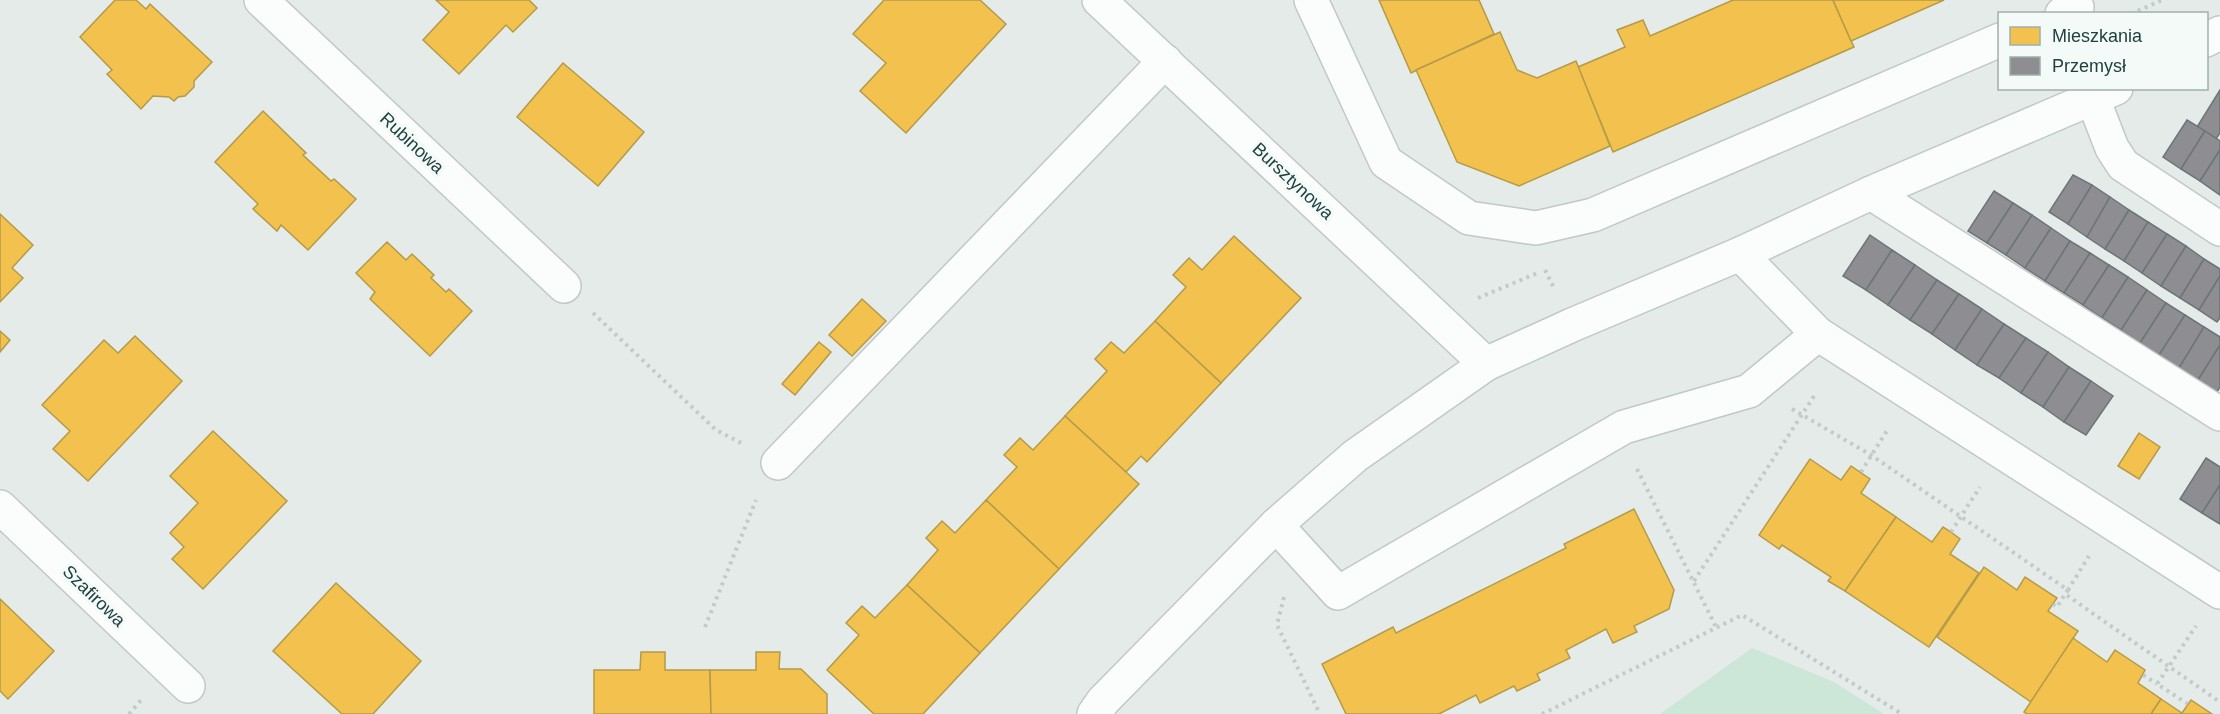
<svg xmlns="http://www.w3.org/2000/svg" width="2220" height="714" viewBox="0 0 2220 714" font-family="Helvetica,sans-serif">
	<rect width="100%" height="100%" fill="#e5ebe9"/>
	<!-- green -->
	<polygon fill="#cce6d8" points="1752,648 1834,682 1884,714 1660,714"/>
	<!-- homes -->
	<g fill="#f2c14e" stroke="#b39b49" stroke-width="1.5">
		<polygon points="115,0 136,0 146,9 150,4 212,62 194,81 194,87 185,96 178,97 174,101 169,97 153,96 141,109 107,74 112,70 80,37"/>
		<polygon points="436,0 529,0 537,8 513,32 506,25 459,74 423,40 449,12"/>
		<polygon points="884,0 980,0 1006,24 906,133 860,91 886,63 853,34"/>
		<polygon points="1379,0 1479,0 1494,34 1411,73"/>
		<polygon points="1733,0 1833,0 1854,47 1613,152 1578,67 1625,47 1617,30 1643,20 1650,36"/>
		<polygon points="1833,0 1944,0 1851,41"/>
		<polygon points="1500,32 1517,70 1537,78 1576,61 1610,146 1519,186 1457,162 1416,70"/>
		<polygon points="563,63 644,132 598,186 517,117"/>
		<polygon points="263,111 306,153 303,155 331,181 334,179 356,199 308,250 281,225 277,231 253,209 258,204 215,162"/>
		<polygon points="0,214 33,245 12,268 23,278 0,302"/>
		<polygon points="1234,236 1301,298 1221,383 1155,321 1186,287 1173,275 1189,258 1202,270"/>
		<polygon points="387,242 406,260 412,254 434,275 431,278 446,292 449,289 472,311 430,356 370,299 375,292 356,273"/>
		<polygon points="862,299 886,321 852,356 829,335"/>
		<polygon points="1155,321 1221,383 1147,462 1141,456 1126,472 1065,416 1107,371 1095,359 1111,342 1124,353"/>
		<polygon points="0,331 10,340 0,352"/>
		<polygon points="135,336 182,381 88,481 53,449 70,431 42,405 104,340 118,353"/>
		<polygon points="819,342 831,352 795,395 782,384"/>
		<polygon points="1065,416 1139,484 1059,569 986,500 1017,467 1004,455 1020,438 1033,450"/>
		<polygon points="213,431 287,501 203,589 172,559 184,547 170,533 198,503 170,476"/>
		<polygon points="2139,433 2160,447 2139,479 2118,466"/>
		<polygon points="1810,459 1841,480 1851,466 1870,479 1861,493 1896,517 1845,591 1828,581 1831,577 1782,545 1779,549 1759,535"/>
		<polygon points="986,500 1059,569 980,653 907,585 938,550 926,538 942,521 955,533"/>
		<polygon points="1634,509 1674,590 1669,609 1634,626 1637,632 1613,643 1606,629 1566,650 1570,658 1537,674 1540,680 1517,691 1514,686 1480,703 1476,695 1439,714 1346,714 1322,664 1393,627 1396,633 1566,548 1564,544"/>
		<polygon points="1896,517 1932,542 1943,527 1951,532 1960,539 1950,554 1979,573 1929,647 1845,591"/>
		<polygon points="1984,567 2017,590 2025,577 2057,598 2048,611 2078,631 2031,702 1937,637"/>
		<polygon points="336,583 421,661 373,714 342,714 273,651"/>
		<polygon points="907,585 980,653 923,714 874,714 827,670 859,635 846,623 862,606 875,618"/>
		<polygon points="0,599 54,651 8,699 0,691"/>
		<polygon points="2073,638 2107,662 2115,650 2145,670 2138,683 2161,699 2151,714 2027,714 2024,712"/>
		<polygon points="641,652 665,652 665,670 710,670 711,714 594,714 594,670 640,670"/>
		<polygon points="756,652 780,652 779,669 801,669 827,694 827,714 711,714 710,670 756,670"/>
		<polygon points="2161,699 2182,713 2191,700 2212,714 2151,714"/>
	</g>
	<!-- industry -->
	<g fill="#8d8d92" stroke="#6c7679" stroke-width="1.5">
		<polygon points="2220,90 2220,133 2216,139 2197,127"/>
		<polygon points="2187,120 2205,131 2181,169 2163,157"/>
		<polygon points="2205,131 2220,141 2220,150 2200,181 2181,169"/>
		<polygon points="2220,150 2220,195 2200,181"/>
		<polygon points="2073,175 2092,185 2068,224 2049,212"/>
		<polygon points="2092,185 2110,197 2087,237 2068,224"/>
		<polygon points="1994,191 2013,203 1987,243 1968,231"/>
		<polygon points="2110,197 2129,210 2105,249 2087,237"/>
		<polygon points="2013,203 2032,215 2006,255 1987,243"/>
		<polygon points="2129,210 2148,222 2124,261 2105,249"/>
		<polygon points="2032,215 2051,228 2025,268 2006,255"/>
		<polygon points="2148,222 2167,234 2142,273 2124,261"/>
		<polygon points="2051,228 2070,241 2045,281 2025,268"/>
		<polygon points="2167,234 2186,246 2161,286 2142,273"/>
		<polygon points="1870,235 1892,250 1866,290 1843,276"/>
		<polygon points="2070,241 2090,253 2064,293 2045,281"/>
		<polygon points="2186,246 2204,259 2180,298 2161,286"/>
		<polygon points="1892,250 1915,265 1888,305 1866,290"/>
		<polygon points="2090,253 2109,265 2083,305 2064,293"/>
		<polygon points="2204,259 2220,269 2220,276 2199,310 2180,298"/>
		<polygon points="1915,265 1937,280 1910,320 1888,305"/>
		<polygon points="2109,265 2128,277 2102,318 2083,305"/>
		<polygon points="2220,276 2220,318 2217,322 2199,310"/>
		<polygon points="2128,277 2147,290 2121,330 2102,318"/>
		<polygon points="1937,280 1959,294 1932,334 1910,320"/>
		<polygon points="2147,290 2166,303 2140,343 2121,330"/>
		<polygon points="1959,294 1982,309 1955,350 1932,334"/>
		<polygon points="2166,303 2185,315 2159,355 2140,343"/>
		<polygon points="1982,309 2004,324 1977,365 1955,350"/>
		<polygon points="2185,315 2204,327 2179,368 2159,355"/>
		<polygon points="2004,324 2026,338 1999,378 1977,365"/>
		<polygon points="2204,327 2220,337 2220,345 2198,380 2179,368"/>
		<polygon points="2026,338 2048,352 2021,393 1999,378"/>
		<polygon points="2220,345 2220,387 2217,392 2198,380"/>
		<polygon points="2048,352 2069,367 2043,407 2021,393"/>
		<polygon points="2069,367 2091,381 2064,422 2043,407"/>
		<polygon points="2091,381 2113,396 2086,435 2064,422"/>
		<polygon points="2206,458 2220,467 2220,485 2202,513 2180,499"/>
		<polygon points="2220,485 2220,524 2202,513"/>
	</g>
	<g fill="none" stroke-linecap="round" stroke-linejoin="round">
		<defs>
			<g id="minor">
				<polyline points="261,0 564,286"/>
				<polyline points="1099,0 1486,364"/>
				<polyline points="1311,0 1386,162 1469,218 1536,228 1593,215 2000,40"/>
				<polyline points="2062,14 2077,7"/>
				<polyline points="2206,40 2220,33"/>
				<polyline points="2093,99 2112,148 2123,165 2220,229"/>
				<polyline points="1871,193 2220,414"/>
				<polyline points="1740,254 1818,334 2220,592"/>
				<polyline points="778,463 1165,61"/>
				<polyline points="0,507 188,686"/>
				<polyline points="1276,525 1338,593 1624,427 1749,391 1818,334"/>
				<polyline points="1094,714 1103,701 1276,525 1355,456 1486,364 1572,325 1740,254 1871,193 2116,88"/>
			</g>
		</defs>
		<!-- minor casing -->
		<use href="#minor" stroke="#c2c8c6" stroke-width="36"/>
		<!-- path -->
		<g stroke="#c1cbc9" stroke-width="4" stroke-dasharray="3 4.5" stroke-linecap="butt">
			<polyline points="2131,14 2162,0"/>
			<polyline points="1545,270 1554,288"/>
			<polyline points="1478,298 1540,272"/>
			<polyline points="593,313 716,430 743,444"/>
			<polyline points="1792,409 1871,455 2068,590 2089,556"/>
			<polyline points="1637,469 1716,627"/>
			<polyline points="1861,472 1888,429"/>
			<polyline points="1951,532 1980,487"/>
			<polyline points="1694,581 1816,393"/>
			<polyline points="2068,590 2065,594 2220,702"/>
			<polyline points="1284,597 1277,625 1320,714"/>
			<polyline points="2053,604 2057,607 2065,594"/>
			<polyline points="705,627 756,500"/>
			<polyline points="2143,675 2157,684"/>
			<polyline points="2188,704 2157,684 2196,626"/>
			<polyline points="129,714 142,699"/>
			<polyline points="1542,714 1742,615 1902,714"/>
		</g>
		<!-- minor -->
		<use href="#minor" stroke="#fbfcfc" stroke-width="33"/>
	</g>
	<g text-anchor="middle" stroke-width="6" stroke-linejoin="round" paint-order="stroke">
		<!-- street labels -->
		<g font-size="18" fill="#20413e" stroke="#f3faf7">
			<text transform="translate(412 143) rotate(43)" y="6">Rubinowa</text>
			<text transform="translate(1293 181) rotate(43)" y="6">Bursztynowa</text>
			<text transform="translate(94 596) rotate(44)" y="6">Szafirowa</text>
		</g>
	</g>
	<!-- legend -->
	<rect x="1998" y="12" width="210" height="78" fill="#f3faf7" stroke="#9fb0ad" stroke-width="1.5"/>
	<rect x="2010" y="27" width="30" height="18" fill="#f2c14e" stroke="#9fb0ad" stroke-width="1.5"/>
	<text x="2052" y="42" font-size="18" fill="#20413e">Mieszkania</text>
	<rect x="2010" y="57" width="30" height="18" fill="#8d8d92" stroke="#9fb0ad" stroke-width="1.5"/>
	<text x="2052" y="72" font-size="18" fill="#20413e">Przemysł</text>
</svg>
